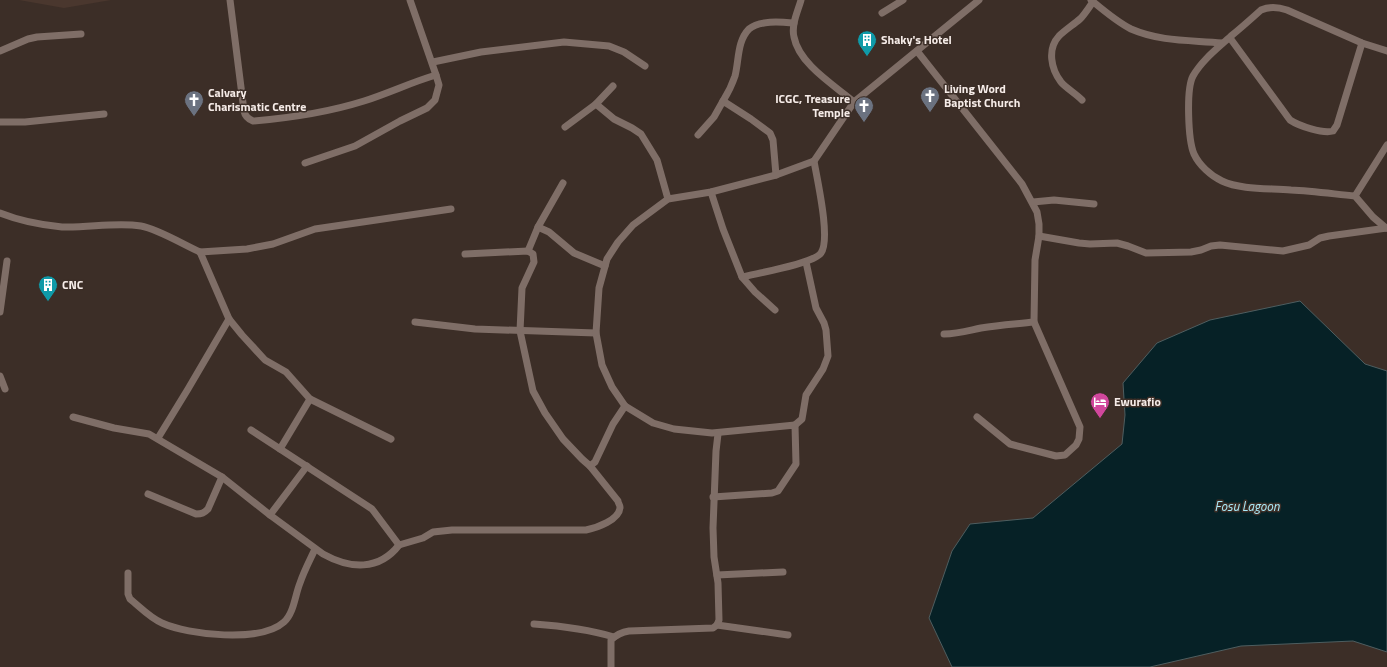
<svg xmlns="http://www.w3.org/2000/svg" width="1387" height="667" viewBox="0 0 1387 667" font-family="'Titillium Web',sans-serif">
	<rect width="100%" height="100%" fill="#3c2e27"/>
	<!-- built -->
	<polygon fill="#4a372e" points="19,0 111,0 64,8"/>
	<!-- water -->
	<polygon fill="#062126" stroke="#4e5e60" points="1300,301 1365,364 1387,371 1387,652 1353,641 1241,646 1150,667 952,667 929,618 952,551 970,524 1033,518 1122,444 1125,415 1123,383 1157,343 1210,320"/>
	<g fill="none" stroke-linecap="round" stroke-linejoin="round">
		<!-- street -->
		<g stroke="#7f6e67" stroke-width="7">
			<path d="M230 0 244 111C245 116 248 119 253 121 290 118 329 112 364 101 389 93 412 82 436 75"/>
			<path d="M801 0C798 11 791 25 794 37 799 64 834 85 854 102"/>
			<path d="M1091 0C1103 10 1117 22 1131 29 1161 42 1191 40 1222 43"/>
			<polyline points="882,13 903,0"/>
			<path d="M1230 38 1290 120C1299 126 1323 134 1333 131L1337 125 1362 43"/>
			<polyline points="0,51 28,39 37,37 81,34"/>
			<polyline points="917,51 1022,184 1037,212 1039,224 1039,236 1035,260 1034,322 1080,427 1079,439 1076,445 1065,455 1056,456 1010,444 977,417"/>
			<polyline points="433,62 481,52 564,42 609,46 624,52 645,66"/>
			<polyline points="613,86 596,104 614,119 632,128 641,134 657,160 668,199"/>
			<path d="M1082 100C1075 93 1066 88 1061 82 1051 69 1047 49 1059 36 1065 30 1073 25 1080 19 1085 14 1089 7 1093 2"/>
			<path d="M723 101C728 93 732 85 735 76 739 61 737 41 749 29 760 20 781 22 794 23"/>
			<polyline points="0,122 25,122 104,114"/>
			<polyline points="565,127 596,104"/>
			<polyline points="698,135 714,117 723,101 751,119 770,133 773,140 776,175"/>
			<polyline points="305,163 355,146 400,121 427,108 435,100 439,85 436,75 410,0"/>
			<polyline points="711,192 723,229 742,277 755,292 775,310"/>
			<polyline points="1355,196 1387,145"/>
			<polyline points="1033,202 1054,200 1094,204"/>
			<path d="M0 213C20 221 41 225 62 227 89 228 115 222 141 226 158 229 184 245 200 252L229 319 242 335 265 360 286 372 310 399 391 439"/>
			<polyline points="538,227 549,232 574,253 605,266"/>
			<path d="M1386 228 1373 217 1355 196C1334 194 1312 191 1291 190 1270 188 1241 190 1222 181 1211 176 1199 165 1194 154 1188 140 1186 89 1193 76 1202 60 1218 48 1231 36 1241 28 1251 19 1261 10 1270 6 1278 7 1287 10L1362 43 1387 51"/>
			<polyline points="1039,236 1079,243 1090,244 1117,243 1128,246 1146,253 1191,252 1201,250 1211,246 1220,245 1283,251 1309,245 1320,238 1329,236 1387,228"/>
			<polyline points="528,251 538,227 563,183"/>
			<polyline points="200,252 247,249 273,244 315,229 451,209"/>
			<polyline points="465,254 528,251 533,254 534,262 522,288 520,331 533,391 545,413 563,439 582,459 590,466 595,462 613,424 625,406"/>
			<path d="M742 277C758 273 813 264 821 253 831 239 817 179 814 161"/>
			<polyline points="0,312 7,261"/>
			<polyline points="415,322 475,329 596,333"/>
			<path d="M944 334C958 334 967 331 981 328 999 325 1016 324 1034 322"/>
			<polyline points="0,376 5,389"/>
			<polyline points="73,417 114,428 149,434 222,477 270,515"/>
			<polyline points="795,425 802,419 806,395 823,369 828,356 826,330 824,323 816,308 806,262"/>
			<path d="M251 430 372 509 399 545 423 538 433 532 452 530H586C596 528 620 520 620 507 620 505 618 503 618 501L590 466"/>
			<polyline points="158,438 188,389 229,319"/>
			<polyline points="280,449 310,399"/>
			<path d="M307 466 270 515 323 554C350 569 379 571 399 545"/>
			<path d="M148 494 196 514C202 514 204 513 208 509L222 477"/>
			<polyline points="713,497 772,493 778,491 796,464 795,425 712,433 674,429 653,423 625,406 612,387 602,365 596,333 599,288 607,259 618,242 633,225 668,199 711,192 776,175 814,161 854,102 979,0"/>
			<path d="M128 573V594L130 599C140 607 150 618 162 623 188 635 261 643 284 622 294 613 295 595 300 583 304 571 310 560 315 549"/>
			<polyline points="717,575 783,572"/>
			<path d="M534 624C562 626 587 629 614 637"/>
			<polyline points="717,625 788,635"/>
			<path d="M611 667V640C616 635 622 632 629 631L713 628 717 625 719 620 718 583 714 557 713 528 716 451 718 434"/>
		</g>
	</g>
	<!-- icons -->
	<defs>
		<symbol id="building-pin" viewBox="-11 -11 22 30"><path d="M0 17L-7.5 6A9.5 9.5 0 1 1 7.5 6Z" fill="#0f9aa8" stroke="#3c2e27"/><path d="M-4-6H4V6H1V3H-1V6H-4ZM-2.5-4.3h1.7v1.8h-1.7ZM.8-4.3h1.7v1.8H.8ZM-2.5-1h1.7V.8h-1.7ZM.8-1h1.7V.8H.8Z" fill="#fff"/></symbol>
		<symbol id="church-pin" viewBox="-11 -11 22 30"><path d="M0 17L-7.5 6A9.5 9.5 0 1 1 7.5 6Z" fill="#6b7280" stroke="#3c2e27"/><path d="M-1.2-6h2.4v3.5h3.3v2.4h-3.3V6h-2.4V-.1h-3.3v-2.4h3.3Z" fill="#fff"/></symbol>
		<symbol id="hotel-pin" viewBox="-11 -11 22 30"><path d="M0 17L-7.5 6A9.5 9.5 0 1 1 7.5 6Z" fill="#d1479c" stroke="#3c2e27"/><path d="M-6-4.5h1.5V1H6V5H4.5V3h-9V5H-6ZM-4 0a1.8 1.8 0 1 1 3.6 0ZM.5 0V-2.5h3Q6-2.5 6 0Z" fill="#fff"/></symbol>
	</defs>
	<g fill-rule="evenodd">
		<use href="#building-pin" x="856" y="29" width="22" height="30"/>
		<use href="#church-pin" x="919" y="85" width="22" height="30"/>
		<use href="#church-pin" x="183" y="89" width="22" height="30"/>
		<use href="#church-pin" x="853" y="95" width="22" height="30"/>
		<use href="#building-pin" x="37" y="274" width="22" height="30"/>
		<use href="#hotel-pin" x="1089" y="391" width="22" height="30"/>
	</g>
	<g text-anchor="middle" stroke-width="3" stroke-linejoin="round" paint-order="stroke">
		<!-- poi labels -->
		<g font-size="12" font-weight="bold" fill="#f6ece8" stroke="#3c2e27" text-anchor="start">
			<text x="881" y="44">Shaky's Hotel</text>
			<text x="944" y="93">Living Word<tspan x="944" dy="14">Baptist Church</tspan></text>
			<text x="208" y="97">Calvary<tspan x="208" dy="14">Charismatic Centre</tspan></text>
			<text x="850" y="103" text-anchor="end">ICGC, Treasure<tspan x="850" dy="14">Temple</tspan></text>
			<text x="62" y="289">CNC</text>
			<text x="1114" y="406">Ewurafio</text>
		</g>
		<!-- water labels -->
		<g font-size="13" font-style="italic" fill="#aaecfb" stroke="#3c2e27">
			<text x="1247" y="511">Fosu Lagoon</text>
		</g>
	</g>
</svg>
